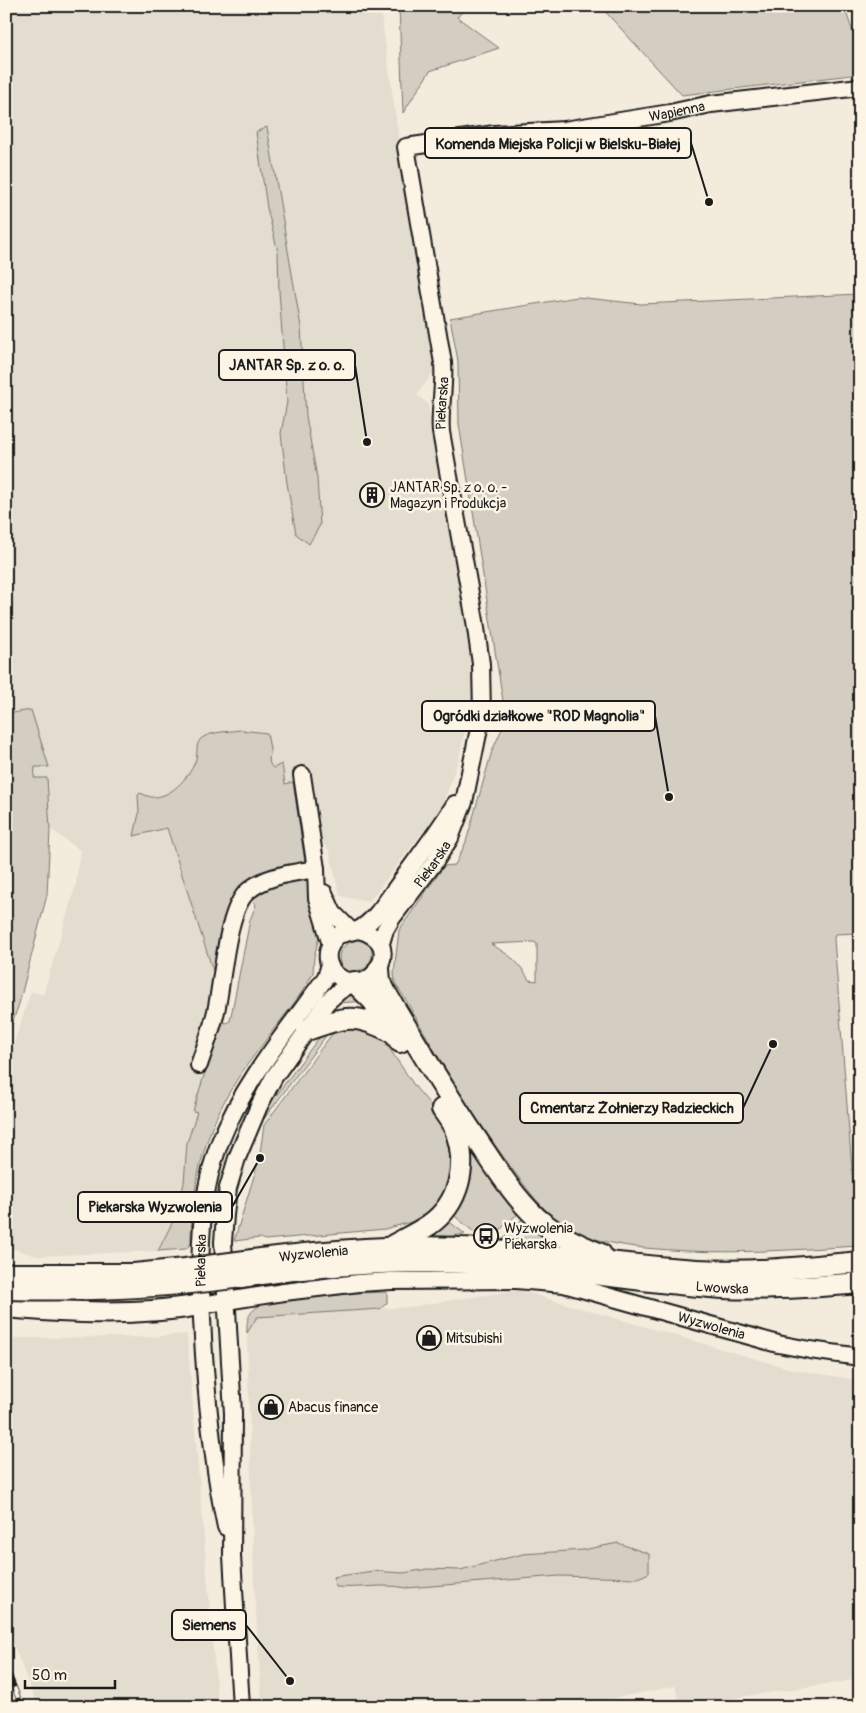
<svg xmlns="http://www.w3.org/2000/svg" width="866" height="1713" viewBox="0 0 866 1713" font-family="Pangolin,sans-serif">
	<rect width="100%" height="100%" fill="#f3ecdd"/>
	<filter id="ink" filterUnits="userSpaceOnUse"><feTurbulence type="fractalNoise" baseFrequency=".02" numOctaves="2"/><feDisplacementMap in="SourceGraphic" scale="10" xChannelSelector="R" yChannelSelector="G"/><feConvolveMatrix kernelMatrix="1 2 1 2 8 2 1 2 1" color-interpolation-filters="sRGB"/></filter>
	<g filter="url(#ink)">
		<!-- built -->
		<g fill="#e3ddcf">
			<polygon points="6,6 380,6 413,238 435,370 417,395 428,404 461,589 474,694 473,717 468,717 459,758 442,807 369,902 340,896 329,850 293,810 167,828 214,974 202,1021 236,1033 197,1112 187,1143 184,1183 177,1213 158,1251 37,1256 6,1247 6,1068 31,991 43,995 76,884 78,862 81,851 35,818 6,756"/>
			<polygon points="518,1290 791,1369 857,1380 860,1395 860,1679 681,1706 675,1686 571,1707 262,1707 254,1581 247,1333 251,1325 257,1317 408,1307"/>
			<polygon points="187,1334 218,1707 38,1707 6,1626 6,1338 149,1337"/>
		</g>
		<!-- green -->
		<g fill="#d3cec1" stroke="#78756e" fill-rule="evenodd">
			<polygon points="399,6 469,6 457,17 499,48 430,71 403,113"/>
			<polygon points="600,6 844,6 860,53 860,74 682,95"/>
			<polygon points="267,127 301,327 306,416 317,478 320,525 309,544 296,534 287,483 281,433 287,402 279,291 278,252 267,208 256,132"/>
			<path d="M860 294V933L835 934 834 939 858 1246C791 1250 724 1255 657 1249 630 1247 602 1243 576 1232 547 1218 529 1191 510 1166 473 1116 441 1063 411 1009 407 1000 400 992 395 983L394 973 399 930 444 866 455 865 466 842 492 751 506 720 459 424 458 361 450 318 577 297 641 304ZM534 942 537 944V981L529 980C518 960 510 956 491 944Z"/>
			<polygon points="31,710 49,767 35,767 34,778 47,778 50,830 47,895 19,1004 6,1040 6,714"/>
			<path d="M240 730 267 733C268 738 269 744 270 749 271 757 266 761 273 768L282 764 285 784 293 782 305 863 259 872 241 889 228 906 214 974 167 828 134 836 139 813 138 795 140 793C145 795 151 798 155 797 173 796 191 775 196 759 198 751 195 743 202 738 212 731 229 732 240 730Z"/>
			<path d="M303 878 307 880 309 884 320 933 314 957 313 973C301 997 281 1019 265 1041 253 1057 240 1073 230 1091 203 1137 191 1190 191 1243L186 1249 158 1251 177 1213 184 1183 187 1143 197 1112 193 1111 221 1021 226 1023 230 1021 250 920 256 905 252 899 268 889Z"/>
			<path d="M362 938C363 938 368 942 369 943 375 951 372 968 361 970 355 971 350 971 344 973 333 952 342 943 362 938Z"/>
			<polygon points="352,993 367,1001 337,1003"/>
			<polygon points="356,1025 383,1039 416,1088 434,1109 446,1132 451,1155 449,1178 444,1192 439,1202 422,1216 411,1222 385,1229 265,1240 260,1238 234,1241 258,1163 262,1163 264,1153 260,1153 264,1125 335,1030"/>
			<polygon points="331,1029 264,1119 269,1105 318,1039"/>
			<polygon points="463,1136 520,1212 496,1233 490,1233 490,1229 482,1228 480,1233 474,1232 451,1213"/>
			<polygon points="525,1216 568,1249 504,1237"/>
			<polygon points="447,1220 465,1234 440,1238 420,1239"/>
			<path d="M387 1292V1303L380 1309 257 1317 247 1333C246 1317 250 1310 264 1303L356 1293Z"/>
			<path d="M618 1543 649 1554V1573L638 1578 559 1576 406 1588C383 1583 360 1589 336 1587L333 1577 373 1571 403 1573 428 1569 460 1570 523 1554 583 1550Z"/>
		</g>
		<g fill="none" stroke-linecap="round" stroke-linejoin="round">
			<defs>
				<g id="minor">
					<polyline points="302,775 316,869 317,898 331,945"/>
					<polyline points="324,893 333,913 351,931"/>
					<path d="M358 930C376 920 387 900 399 884 418 857 438 832 455 804"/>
					<path d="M358 930C368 932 379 938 382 948 384 956 382 963 377 970 357 1001 306 967 338 935Z"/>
					<path id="s1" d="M381 943 385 930 392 918 434 863 450 838 464 802 482 714 481 664 475 621 441 432C439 409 445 387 443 363L406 147 495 134 564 130 670 113 711 104 860 87"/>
					<path d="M199 1065C205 1047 212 1029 216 1011 223 981 226 910 248 891 267 875 293 873 316 869"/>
					<path id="s2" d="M201 1305 284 1292 359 1283 391 1281 516 1280 564 1284 778 1344 810 1350 860 1357"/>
					<path id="s3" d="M226 1527C214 1471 208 1412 204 1355 200 1285 194 1208 220 1142 244 1081 288 1030 326 977L329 968"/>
					<polyline points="241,1707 232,1556 233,1413 223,1242 225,1215 228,1188 237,1158 259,1106 274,1077 327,1002 338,992 354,982"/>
				</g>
				<g id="major">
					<path d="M379 969 380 981 386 993C415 1042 444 1090 476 1138 495 1166 513 1196 538 1219 557 1235 578 1245 601 1254"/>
					<polyline points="354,982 373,1001 400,1042"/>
					<path d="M307 1030C347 1016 355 1013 394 1033"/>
					<path d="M392 1246C404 1239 417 1233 429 1225 459 1204 468 1166 456 1132 453 1124 447 1116 442 1109"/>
					<path id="s4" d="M253 1260C321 1251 391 1245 460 1248 540 1251 618 1266 697 1270 751 1273 806 1267 860 1262"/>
					<path id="s5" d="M255 1275C333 1264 410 1259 489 1264 568 1268 645 1283 723 1288 769 1290 814 1287 860 1283"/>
					<path d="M6 1307C71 1313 137 1316 201 1305"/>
				</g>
			</defs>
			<!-- minor casing -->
			<use href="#minor" stroke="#1c1c1c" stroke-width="20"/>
			<!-- major casing -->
			<use href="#major" stroke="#1c1c1c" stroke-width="24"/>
			<!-- minor -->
			<use href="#minor" stroke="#fcf5e5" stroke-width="16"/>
			<!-- major -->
			<use href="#major" stroke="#fcf5e5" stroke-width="20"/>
			<defs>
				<g id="rail">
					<polyline points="6,1667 22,1707"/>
					<polyline points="6,1705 7,1707"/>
				</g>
			</defs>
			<!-- rail casing -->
			<use href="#rail" stroke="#1c1c1c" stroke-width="5.5"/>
			<!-- rail -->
			<use href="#rail" stroke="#fcf5e5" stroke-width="4" stroke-dasharray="11" stroke-linecap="butt"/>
			<defs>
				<g id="major-bridge">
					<polyline points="7,1274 134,1274 185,1269 253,1260"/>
					<path d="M6 1289C91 1291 170 1288 255 1275"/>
				</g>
			</defs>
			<!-- major-bridge casing -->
			<use href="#major-bridge" stroke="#1c1c1c" stroke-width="24" stroke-linecap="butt"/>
			<!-- major-bridge -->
			<use href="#major-bridge" stroke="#fcf5e5" stroke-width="20"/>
		</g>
	</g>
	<!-- icons -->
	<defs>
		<symbol id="building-ring" viewBox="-11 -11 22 22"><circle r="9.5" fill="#fcf5e5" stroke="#1c1c1c" stroke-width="1.5"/><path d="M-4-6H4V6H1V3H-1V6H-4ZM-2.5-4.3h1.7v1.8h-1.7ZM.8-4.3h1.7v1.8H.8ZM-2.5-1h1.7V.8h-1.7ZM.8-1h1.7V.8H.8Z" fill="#1c1c1c"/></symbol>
		<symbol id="bus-ring" viewBox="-11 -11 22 22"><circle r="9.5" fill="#fcf5e5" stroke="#1c1c1c" stroke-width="1.5"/><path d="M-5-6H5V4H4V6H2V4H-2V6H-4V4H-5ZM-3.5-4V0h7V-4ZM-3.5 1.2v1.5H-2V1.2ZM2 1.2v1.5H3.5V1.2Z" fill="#1c1c1c"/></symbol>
		<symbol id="shop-ring" viewBox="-11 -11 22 22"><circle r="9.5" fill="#fcf5e5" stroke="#1c1c1c" stroke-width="1.5"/><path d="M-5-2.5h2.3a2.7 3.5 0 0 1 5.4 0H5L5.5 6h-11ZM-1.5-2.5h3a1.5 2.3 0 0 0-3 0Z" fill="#1c1c1c"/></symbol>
	</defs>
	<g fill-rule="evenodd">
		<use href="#building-ring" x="358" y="481" width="28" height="28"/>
		<use href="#bus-ring" x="472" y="1222" width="28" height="28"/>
		<use href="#shop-ring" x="415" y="1324" width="28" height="28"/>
		<use href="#shop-ring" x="257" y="1393" width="28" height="28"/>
	</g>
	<g text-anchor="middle" stroke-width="5" stroke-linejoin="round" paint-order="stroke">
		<!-- street labels -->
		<g font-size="14" fill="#1c1c1c" stroke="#fcf5e5">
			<text dy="5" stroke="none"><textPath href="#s1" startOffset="1102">Wapienna</textPath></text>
			<text dy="5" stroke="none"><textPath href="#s1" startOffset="569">Piekarska</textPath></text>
			<text dy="5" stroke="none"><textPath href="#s1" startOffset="95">Piekarska</textPath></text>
			<text dy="5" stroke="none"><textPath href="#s4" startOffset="61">Wyzwolenia</textPath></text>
			<text dy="5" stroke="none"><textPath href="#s3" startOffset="268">Piekarska</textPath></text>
			<text dy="5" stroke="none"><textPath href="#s5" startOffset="469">Lwowska</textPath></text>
			<text dy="5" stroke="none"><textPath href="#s2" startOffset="518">Wyzwolenia</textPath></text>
		</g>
		<!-- poi labels -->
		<g font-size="14" fill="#1c1c1c" stroke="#fcf5e5" text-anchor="start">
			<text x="390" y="492">JANTAR Sp. z o. o. -<tspan x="390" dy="16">Magazyn i Produkcja</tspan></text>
			<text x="504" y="1233">Wyzwolenia<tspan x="504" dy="16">Piekarska</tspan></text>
			<text x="446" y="1343">Mitsubishi</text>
			<text x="288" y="1412">Abacus finance</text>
		</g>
	</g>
	<!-- callouts -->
	<path fill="none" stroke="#1c1c1c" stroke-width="2" d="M709 202L691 143M367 442L355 365M669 797L655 716M773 1044L743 1108M260 1158L232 1207M290 1681L246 1625"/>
	<g fill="#1c1c1c" stroke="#fcf5e5" stroke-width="2">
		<circle cx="709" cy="202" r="5"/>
		<circle cx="367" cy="442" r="5"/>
		<circle cx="669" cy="797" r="5"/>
		<circle cx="773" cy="1044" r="5"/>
		<circle cx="260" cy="1158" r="5"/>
		<circle cx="290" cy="1681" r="5"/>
	</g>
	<g fill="#fcf5e5" stroke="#1c1c1c" stroke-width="2">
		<rect x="425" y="128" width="266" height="30" rx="5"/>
		<rect x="219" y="350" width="136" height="30" rx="5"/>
		<rect x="422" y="701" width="233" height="30" rx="5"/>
		<rect x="520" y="1093" width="223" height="30" rx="5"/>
		<rect x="78" y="1192" width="154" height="30" rx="5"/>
		<rect x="172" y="1610" width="74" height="30" rx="5"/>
	</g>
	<g font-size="15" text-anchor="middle" font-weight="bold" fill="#1c1c1c">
		<text x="558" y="149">Komenda Miejska Policji w Bielsku-Białej</text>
		<text x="287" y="370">JANTAR Sp. z o. o.</text>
		<text x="539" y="721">Ogródki działkowe "ROD Magnolia"</text>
		<text x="632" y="1113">Cmentarz Żołnierzy Radzieckich</text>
		<text x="155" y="1212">Piekarska Wyzwolenia</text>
		<text x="209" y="1630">Siemens</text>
	</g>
	<!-- margin -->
	<rect width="866" height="1713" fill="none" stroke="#fcf5e5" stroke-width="25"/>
	<rect x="12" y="12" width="841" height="1688" fill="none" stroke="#1c1c1c" stroke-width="2" filter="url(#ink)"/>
	<!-- scale -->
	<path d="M25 1680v8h90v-8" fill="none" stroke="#1c1c1c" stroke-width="2.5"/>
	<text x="32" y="1680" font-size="15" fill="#1c1c1c" stroke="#fcf5e5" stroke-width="4" paint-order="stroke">50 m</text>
</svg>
